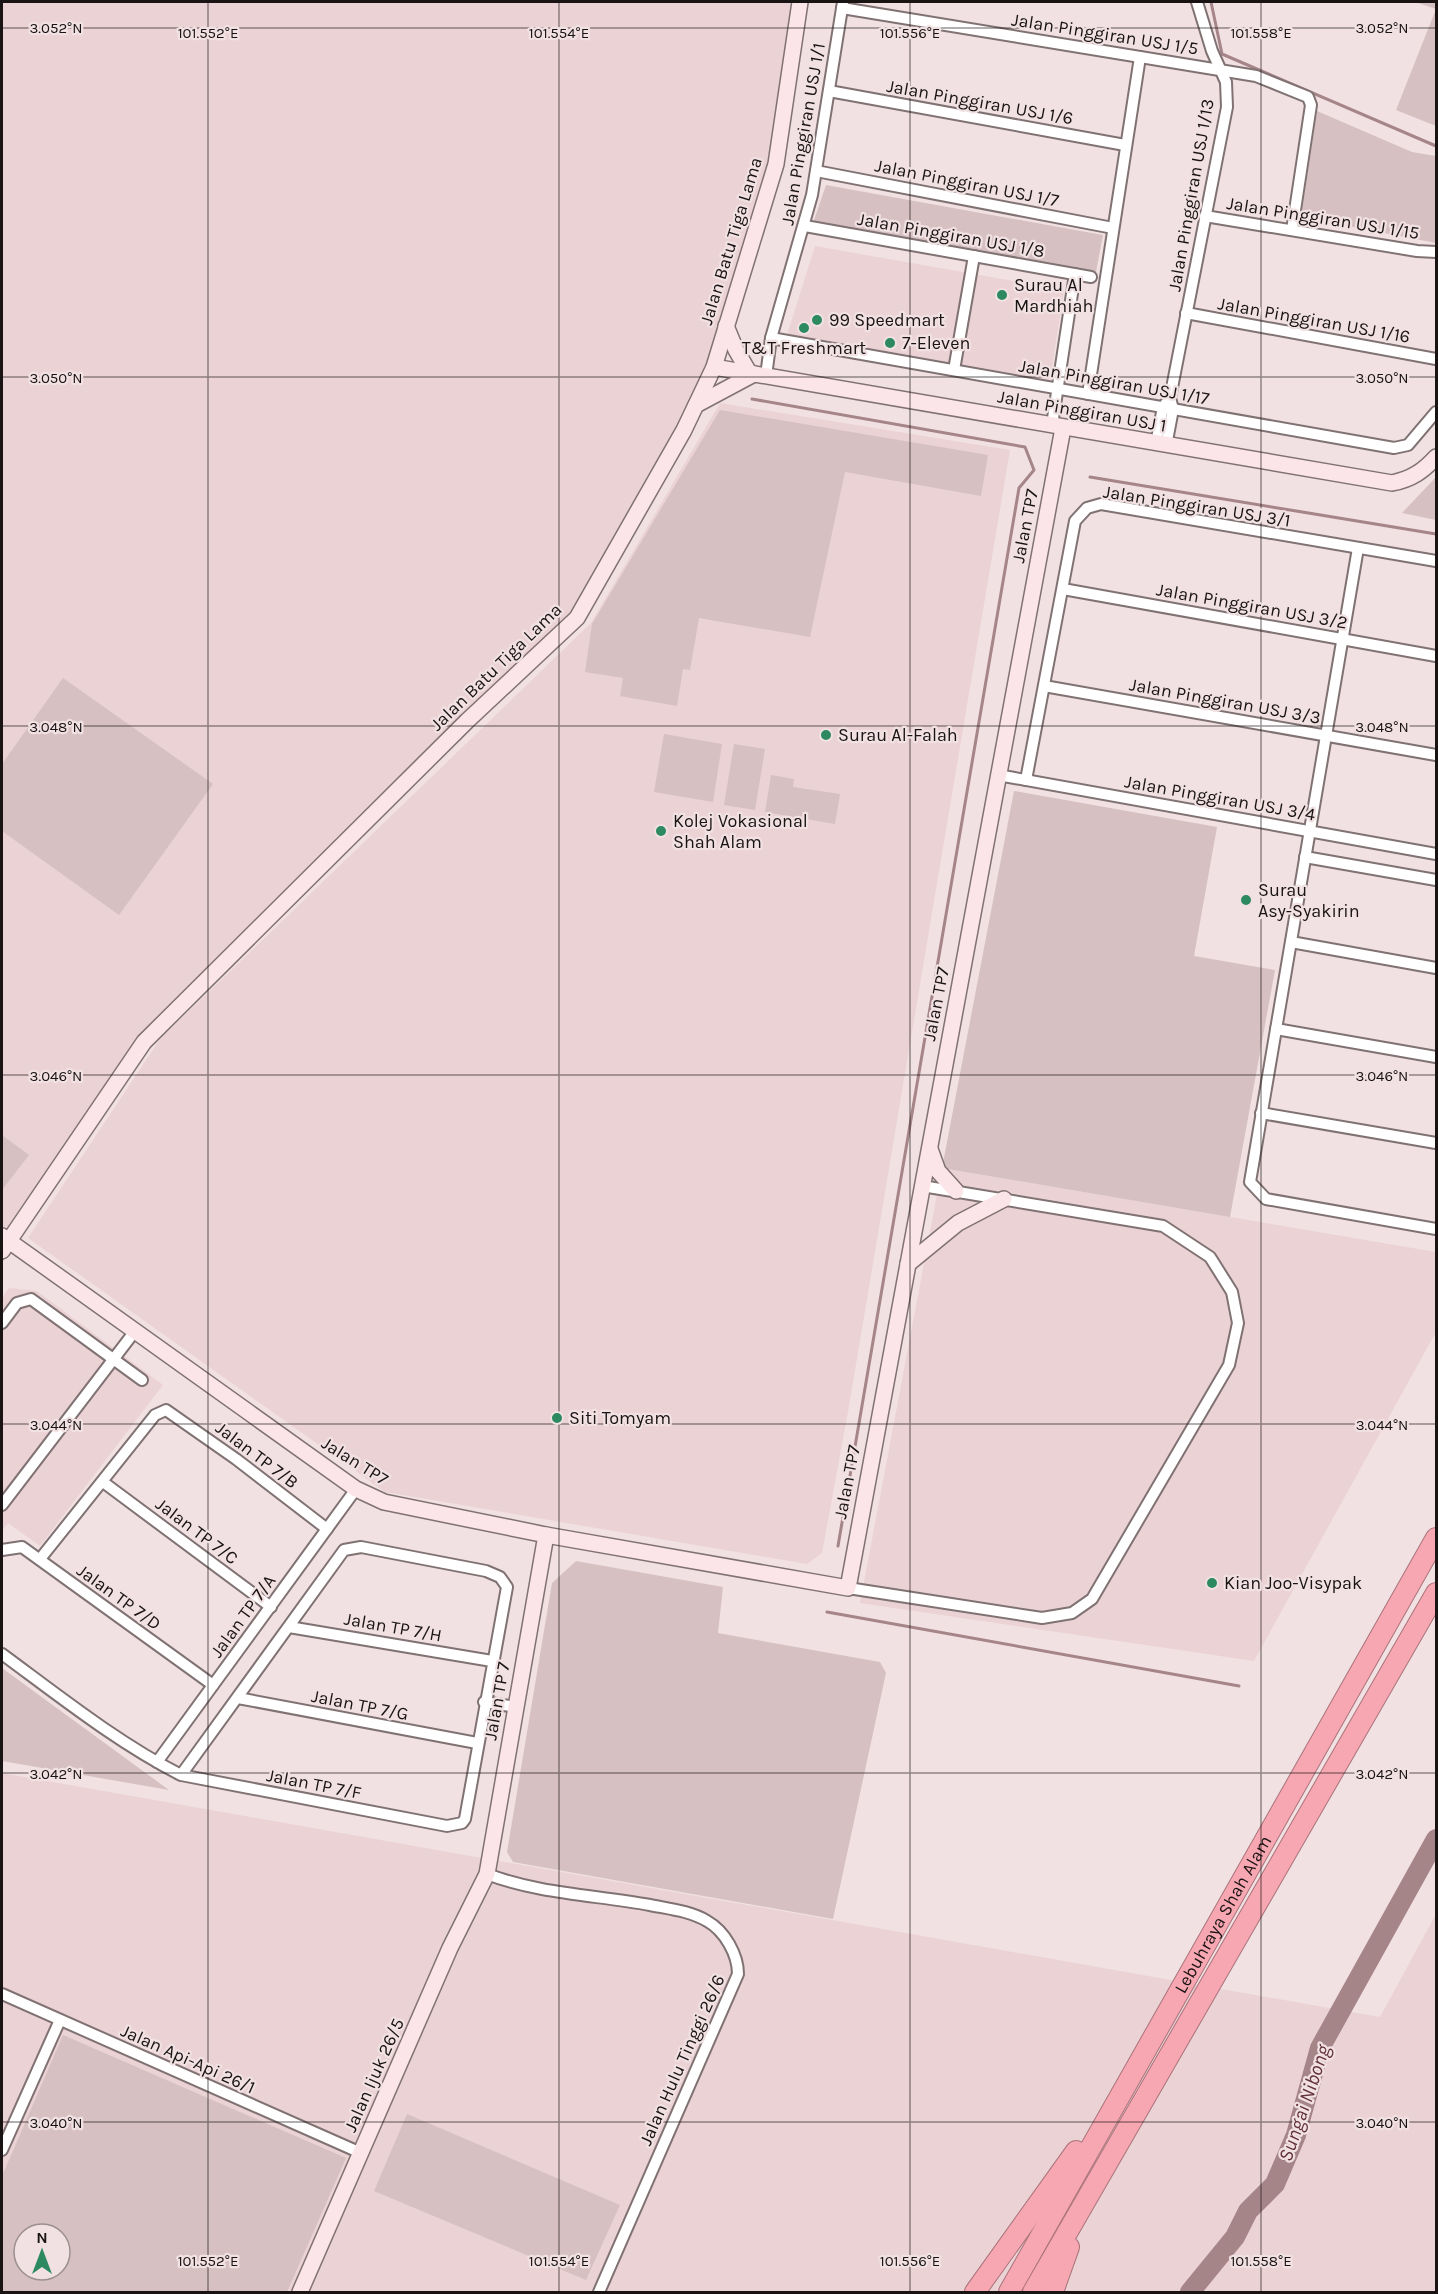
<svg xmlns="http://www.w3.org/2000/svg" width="1438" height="2294" viewBox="0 0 1438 2294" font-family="Karla,sans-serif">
	<rect width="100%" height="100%" fill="#f1e1e3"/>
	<!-- built -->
	<g fill="#ebd2d5" fill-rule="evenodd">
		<polygon points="2,2 797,2 768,188 715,386 580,621 167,1008 2,1239"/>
		<polygon points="815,246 1064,290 1050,381 787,335"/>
		<polygon points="720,403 1010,450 848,1412 822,1553 807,1564 385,1492 28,1238 160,1039 591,623"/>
		<polygon points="942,1168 1436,1252 1436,1332 1254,1661 860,1603"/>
		<polygon points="9,1288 37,1291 163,1385 40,1546 8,1523 2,1531 2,1298"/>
		<path d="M2 1773 1380 2017 1436 1914V2292H2ZM24 2234H60V2270H24Z"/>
	</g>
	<!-- green -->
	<g fill="#d6c0c2" fill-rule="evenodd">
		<polygon points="1415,2 1436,2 1436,126 1396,110 1436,9"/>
		<polygon points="1317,111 1412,152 1436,156 1436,243 1301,217"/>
		<polygon points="826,185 1103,235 1096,272 813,223"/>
		<polygon points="720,410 988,455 981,496 845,472 810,637 699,618 690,670 683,669 677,706 620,696 623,678 585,672 592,624"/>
		<polygon points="1436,477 1436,520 1402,513"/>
		<polygon points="63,678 213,784 119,915 2,831 2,764"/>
		<polygon points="664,734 722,744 713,802 654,792"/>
		<polygon points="734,744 765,749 755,810 724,805"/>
		<polygon points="771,775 794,779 793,787 840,794 835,824 765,812"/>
		<polygon points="1014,791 1217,827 1194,956 1275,970 1230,1217 942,1168"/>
		<polygon points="2,1135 29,1155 2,1190"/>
		<polygon points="576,1561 723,1587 718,1633 880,1662 886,1673 833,1919 513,1862 507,1852 552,1583"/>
		<polygon points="2,1668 169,1790 2,1761"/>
		<path d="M63 2035 346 2158 287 2292H2V2176ZM24 2234H60V2270H24Z"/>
		<polygon points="407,2114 620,2205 586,2280 374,2191"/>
	</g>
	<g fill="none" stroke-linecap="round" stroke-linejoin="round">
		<!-- stream -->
		<g stroke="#a68589" stroke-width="3">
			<polyline points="1211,2 1222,54 1436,146"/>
			<polyline points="752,399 1025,447 1034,470 1019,488 838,1546"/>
			<polyline points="1090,477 1436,534"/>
			<polyline points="827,1612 1239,1686"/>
		</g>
		<!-- river -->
		<polyline stroke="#a68589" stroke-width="20" points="1190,2292 1235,2237 1248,2211 1275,2184 1296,2135 1320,2048 1436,1839"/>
		<defs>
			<g id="street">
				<polyline points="842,8 1256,76 1308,97 1311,105 1292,230"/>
				<polyline points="829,91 1125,145"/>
				<polyline points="816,171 1113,228"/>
				<polyline points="1205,216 1417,251 1436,252"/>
				<polyline points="805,226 1091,277"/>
				<polyline points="1186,313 1436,359"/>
				<polyline points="771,338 1394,448 1408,445 1436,412"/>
				<polyline points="954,370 974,256"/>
				<polyline points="766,376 771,338 812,195 843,2"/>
				<polyline points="1088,394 1140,57"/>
				<polyline points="1052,425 1075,274"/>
				<polyline points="1156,444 1163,407 1166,403"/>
				<polyline points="1166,446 1173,409 1170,398 1227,107 1226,82 1212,51 1197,2"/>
				<polyline points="1358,548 1250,1182 1266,1199 1436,1229"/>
				<polyline points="1063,589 1436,656"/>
				<polyline points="1044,686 1436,755"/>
				<polyline points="998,775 1436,854"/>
				<polyline points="1026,780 1075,521 1087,508 1101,504 1436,561"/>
				<polyline points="1305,857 1436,880"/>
				<polyline points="1291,942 1436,968"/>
				<polyline points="1276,1029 1436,1057"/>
				<polyline points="1261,1113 1436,1143"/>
				<polyline points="2,1323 17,1303 31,1299 142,1380"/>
				<polyline points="103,1482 271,1607"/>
				<polyline points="2,1505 135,1331"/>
				<polyline points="2,1550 22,1547 213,1685"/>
				<polyline points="40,1559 155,1415 166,1410 236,1459 327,1529"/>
				<polyline points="848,1588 1042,1618 1072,1613 1092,1599 1229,1365 1238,1323 1232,1292 1210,1257 1163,1226 922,1186"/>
				<polyline points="289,1627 492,1661"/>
				<path d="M2 1654C59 1696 118 1743 181 1775L447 1826 462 1823 465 1819 507 1587 500 1577 486 1571 361 1547 344 1550 181 1775"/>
				<polyline points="238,1698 477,1743"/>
				<polyline points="484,1702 516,1707"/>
				<polyline points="157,1762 356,1489"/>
				<path d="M487 1874C539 1894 596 1895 650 1905 670 1909 690 1911 707 1921 725 1931 738 1955 738 1974L599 2292"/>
				<polyline points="2,1994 361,2153"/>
				<polyline points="2,2150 60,2020"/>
			</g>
			<g id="secondary">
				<polyline points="726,326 736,350 750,374"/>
				<path d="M714 367 1392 483C1412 479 1423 471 1436 457"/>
				<polyline points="696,405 754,374"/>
				<polyline points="930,1149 938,1171 956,1191"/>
				<polyline points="2,1236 356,1489 384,1502 546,1535 848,1588 1063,428"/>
				<polyline points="2,1251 144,1042 467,721 577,618 684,430 714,367 776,164 800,2"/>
				<polyline points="908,1264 958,1223 1004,1199"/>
				<polyline points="300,2292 450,1948 487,1874 546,1535"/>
			</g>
			<g id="highway">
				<polyline points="975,2292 1076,2151"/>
				<path id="s1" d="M1009 2292 1436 1538"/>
				<polyline points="1033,2292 1436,1593"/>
				<polyline points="1053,2292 1069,2247"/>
			</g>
		</defs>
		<!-- street casing -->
		<use href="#street" stroke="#807273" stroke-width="14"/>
		<!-- secondary casing -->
		<use href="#secondary" stroke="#807273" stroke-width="18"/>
		<!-- highway casing -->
		<use href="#highway" stroke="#a9737a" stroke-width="22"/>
		<!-- street -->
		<use href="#street" stroke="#fff" stroke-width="10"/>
		<!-- secondary -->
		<use href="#secondary" stroke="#fce5e8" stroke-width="15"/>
		<!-- highway -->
		<use href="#highway" stroke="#f6a7b1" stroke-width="20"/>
	</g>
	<!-- ticks -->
	<path fill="none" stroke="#191314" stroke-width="1.5" stroke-opacity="0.45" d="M208 2V2292M559 2V2292M910 2V2292M1261 2V2292M2 28H1436M2 377H1436M2 726H1436M2 1075H1436M2 1424H1436M2 1773H1436M2 2122H1436"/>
	<!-- markers -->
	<g fill="#2c8960" stroke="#f1e1e3" stroke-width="2">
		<circle cx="1002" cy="295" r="6"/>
		<circle cx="817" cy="320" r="6"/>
		<circle cx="804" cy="328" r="6"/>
		<circle cx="890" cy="343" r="6"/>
		<circle cx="826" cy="735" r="6"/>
		<circle cx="661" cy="831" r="6"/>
		<circle cx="1246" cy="900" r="6"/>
		<circle cx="557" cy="1418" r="6"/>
		<circle cx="1212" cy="1583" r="6"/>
	</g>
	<g text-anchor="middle" stroke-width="4.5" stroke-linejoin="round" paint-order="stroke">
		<!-- street labels -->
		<g font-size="18" fill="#191314" stroke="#f1e1e3">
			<text transform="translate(1105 34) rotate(9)" y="6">Jalan Pinggiran USJ 1/5</text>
			<text transform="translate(980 102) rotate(10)" y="6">Jalan Pinggiran USJ 1/6</text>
			<text transform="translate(803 134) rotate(-80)" y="6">Jalan Pinggiran USJ 1/1</text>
			<text transform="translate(967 183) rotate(11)" y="6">Jalan Pinggiran USJ 1/7</text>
			<text transform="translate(1191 195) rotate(-80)" y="6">Jalan Pinggiran USJ 1/13</text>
			<text transform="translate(1323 218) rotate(9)" y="6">Jalan Pinggiran USJ 1/15</text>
			<text transform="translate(951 235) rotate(10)" y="6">Jalan Pinggiran USJ 1/8</text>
			<text transform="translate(731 241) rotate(-73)" y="6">Jalan Batu Tiga Lama</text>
			<text transform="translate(1314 320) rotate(10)" y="6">Jalan Pinggiran USJ 1/16</text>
			<text transform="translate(1114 382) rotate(10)" y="6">Jalan Pinggiran USJ 1/17</text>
			<text transform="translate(1082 411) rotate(10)" y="6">Jalan Pinggiran USJ 1</text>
			<text transform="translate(1197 506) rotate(9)" y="6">Jalan Pinggiran USJ 3/1</text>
			<text transform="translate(1025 526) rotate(-79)" y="6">Jalan TP7</text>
			<text transform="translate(1252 606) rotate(10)" y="6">Jalan Pinggiran USJ 3/2</text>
			<text transform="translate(496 667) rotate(-44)" y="6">Jalan Batu Tiga Lama</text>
			<text transform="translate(1225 701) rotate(10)" y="6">Jalan Pinggiran USJ 3/3</text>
			<text transform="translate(1220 798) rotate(10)" y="6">Jalan Pinggiran USJ 3/4</text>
			<text transform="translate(936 1004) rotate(-79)" y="6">Jalan TP7</text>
			<text transform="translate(257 1455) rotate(37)" y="6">Jalan TP 7/B</text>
			<text transform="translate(355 1461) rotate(32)" y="6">Jalan TP7</text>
			<text transform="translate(847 1482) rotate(-79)" y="6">Jalan TP7</text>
			<text transform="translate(197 1531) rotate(37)" y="6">Jalan TP 7/C</text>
			<text transform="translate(119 1597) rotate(36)" y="6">Jalan TP 7/D</text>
			<text transform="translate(243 1616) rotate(-54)" y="6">Jalan TP 7/A</text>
			<text transform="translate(393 1627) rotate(10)" y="6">Jalan TP 7/H</text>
			<text transform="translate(497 1701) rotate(-80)" y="6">Jalan TP 7</text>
			<text transform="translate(360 1705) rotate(11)" y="6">Jalan TP 7/G</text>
			<text transform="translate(314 1784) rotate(11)" y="6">Jalan TP 7/F</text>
			<text dy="6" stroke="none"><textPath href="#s1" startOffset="434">Lebuhraya Shah Alam</textPath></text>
			<text transform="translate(188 2059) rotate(24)" y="6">Jalan Api-Api 26/1</text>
			<text transform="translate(682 2060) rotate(-66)" y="6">Jalan Hulu Tinggi 26/6</text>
			<text transform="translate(374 2075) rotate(-66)" y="6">Jalan Ijuk 26/5</text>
		</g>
		<!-- poi labels -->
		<g font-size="18" fill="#191314" stroke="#f1e1e3" text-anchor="start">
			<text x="1014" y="291">Surau Al<tspan x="1014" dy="21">Mardhiah</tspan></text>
			<text x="829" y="326">99 Speedmart</text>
			<text x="902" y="349">7-Eleven</text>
			<text x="804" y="354" text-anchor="middle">T&amp;T Freshmart</text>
			<text x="838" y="741">Surau Al-Falah</text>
			<text x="673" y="827">Kolej Vokasional<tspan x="673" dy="21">Shah Alam</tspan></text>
			<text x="1258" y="896">Surau<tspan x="1258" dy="21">Asy-Syakirin</tspan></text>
			<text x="569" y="1424">Siti Tomyam</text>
			<text x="1224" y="1589">Kian Joo-Visypak</text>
		</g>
		<!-- water labels -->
		<g font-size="20" font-style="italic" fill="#63323a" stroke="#f1e1e3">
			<text transform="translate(1304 2103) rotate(-71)" y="7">Sungai Nibong</text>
		</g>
	</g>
	<g font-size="15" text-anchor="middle" fill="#191314" stroke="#f1e1e3" stroke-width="4.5" stroke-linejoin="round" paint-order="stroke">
		<text x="56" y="33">3.052°N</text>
		<text x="1382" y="33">3.052°N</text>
		<text x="208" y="38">101.552°E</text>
		<text x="559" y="38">101.554°E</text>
		<text x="910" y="38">101.556°E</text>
		<text x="1261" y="38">101.558°E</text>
		<text x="56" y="383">3.050°N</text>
		<text x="1382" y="383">3.050°N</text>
		<text x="56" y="732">3.048°N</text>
		<text x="1382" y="732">3.048°N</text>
		<text x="56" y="1081">3.046°N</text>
		<text x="1382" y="1081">3.046°N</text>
		<text x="56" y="1430">3.044°N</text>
		<text x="1382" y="1430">3.044°N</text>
		<text x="56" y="1779">3.042°N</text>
		<text x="1382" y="1779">3.042°N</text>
		<text x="56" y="2128">3.040°N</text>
		<text x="1382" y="2128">3.040°N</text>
		<text x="208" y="2266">101.552°E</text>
		<text x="559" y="2266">101.554°E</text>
		<text x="910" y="2266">101.556°E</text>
		<text x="1261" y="2266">101.558°E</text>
	</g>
	<!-- border -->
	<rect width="1438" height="2294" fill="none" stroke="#191314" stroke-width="6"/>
	<!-- north arrow -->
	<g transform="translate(42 2252)"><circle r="28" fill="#f1e1e3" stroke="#9b8f90" stroke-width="1.5"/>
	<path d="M0-4.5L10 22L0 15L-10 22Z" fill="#2c8960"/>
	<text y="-9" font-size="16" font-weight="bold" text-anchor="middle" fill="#191314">N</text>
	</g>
</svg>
